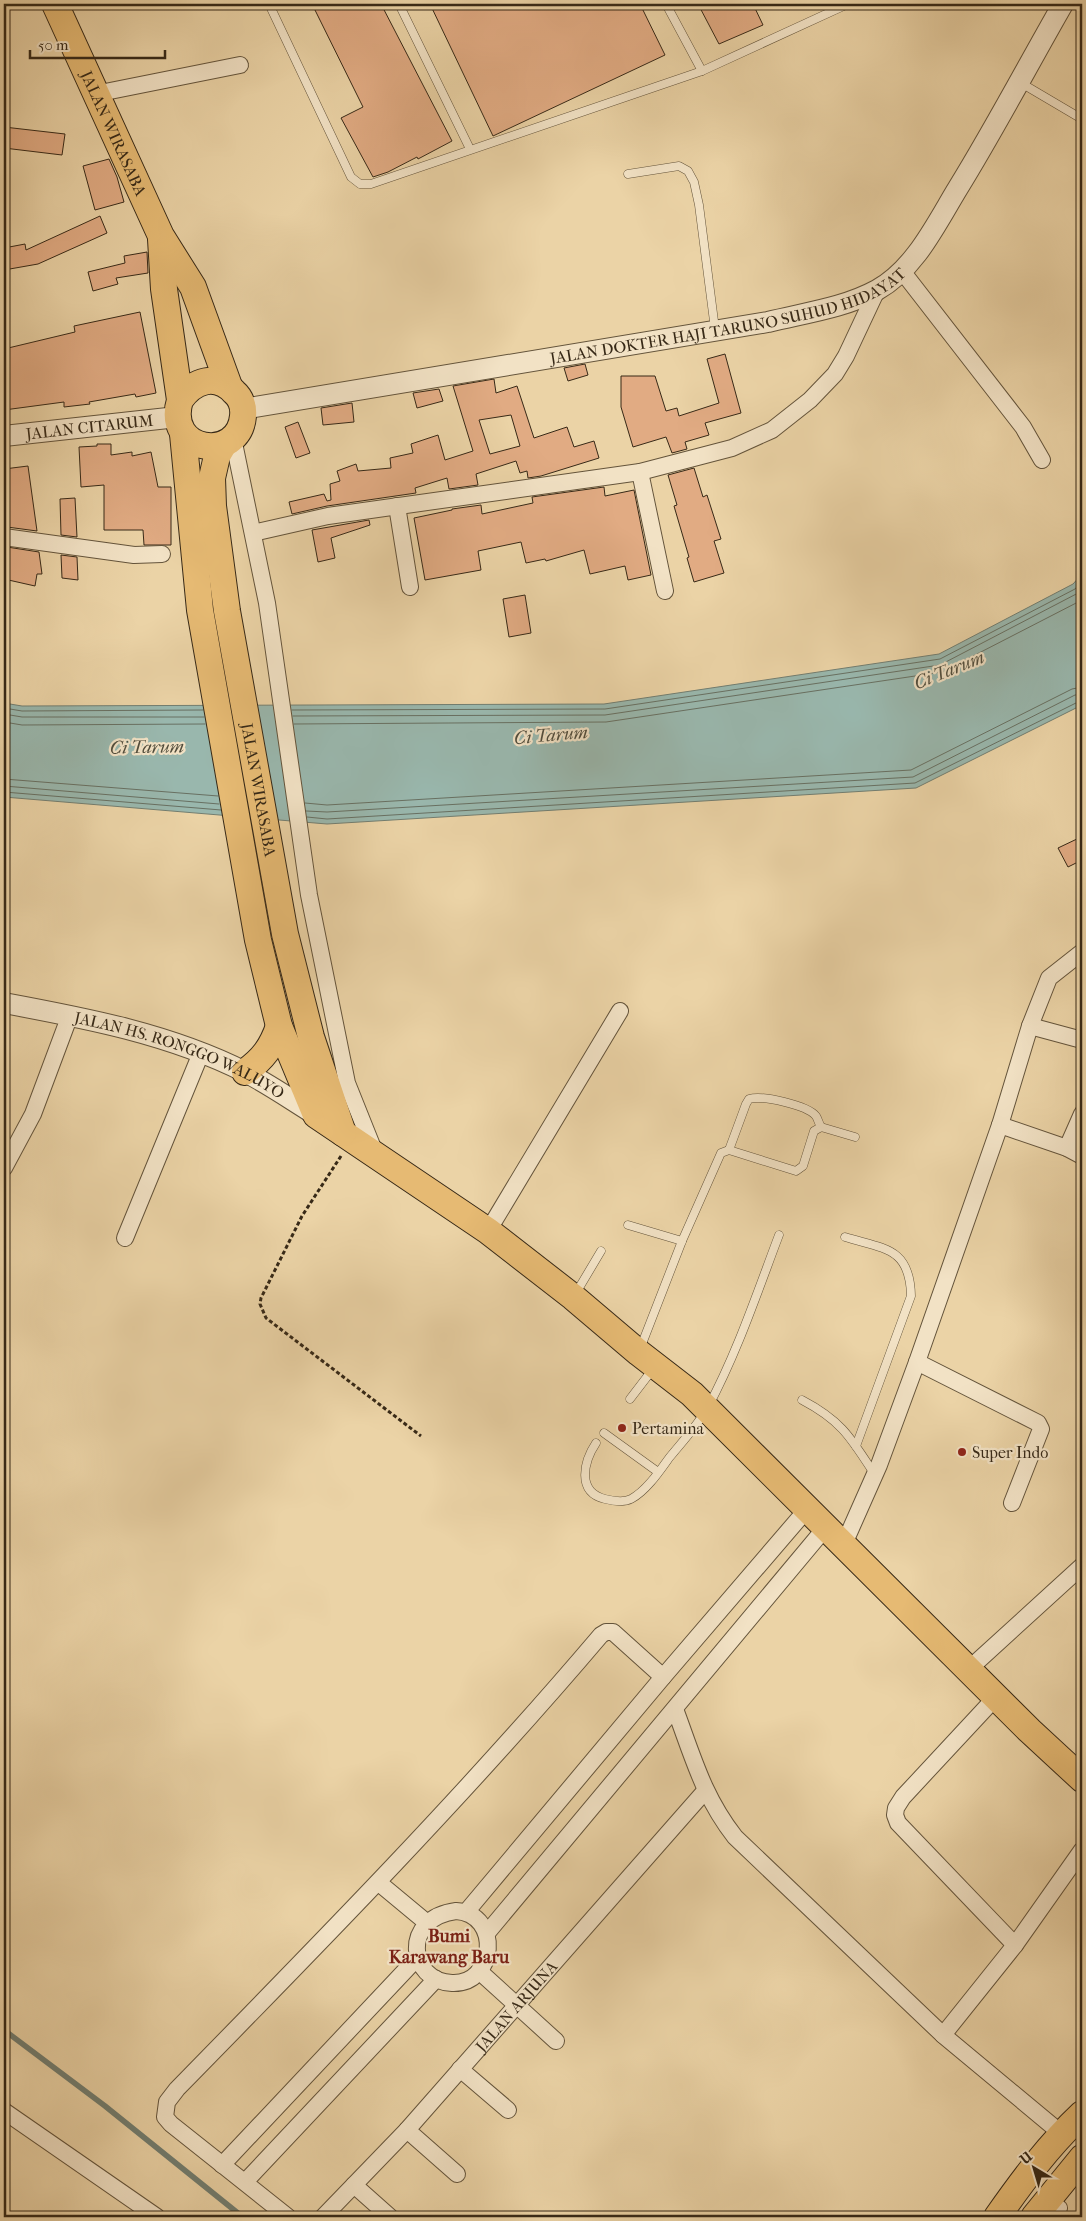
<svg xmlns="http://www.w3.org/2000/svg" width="1086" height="2221" viewBox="0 0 1086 2221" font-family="'IM FELL French Canon',serif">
	<rect width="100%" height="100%" fill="#ebd3a6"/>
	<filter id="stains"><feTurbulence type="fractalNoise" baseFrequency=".004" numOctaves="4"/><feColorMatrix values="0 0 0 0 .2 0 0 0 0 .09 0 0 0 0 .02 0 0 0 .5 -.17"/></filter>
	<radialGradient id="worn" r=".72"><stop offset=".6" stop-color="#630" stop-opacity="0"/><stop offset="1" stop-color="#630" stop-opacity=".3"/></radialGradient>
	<!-- water -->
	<polygon fill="#99b7ad" stroke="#727e71" points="1082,574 1082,705 916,788 327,824 4,797 4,703 22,706 604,704 939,654 1073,584"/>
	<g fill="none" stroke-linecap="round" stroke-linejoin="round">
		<!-- shore -->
		<g stroke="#687062" stroke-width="1">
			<polyline points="4,708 22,711 203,710"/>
			<polyline points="292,710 605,709 940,659 1075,589 1082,581"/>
			<polyline points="4,714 22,717 204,717"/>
			<polyline points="293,716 605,715 940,665 1082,591"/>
			<polyline points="4,722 22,725 205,724"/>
			<polyline points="294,724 606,722 942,672 1082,600"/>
			<polyline points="4,779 218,796"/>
			<polyline points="4,786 219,804"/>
			<polyline points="4,792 221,810"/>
			<polyline points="305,803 327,805 911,770 1072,689 1082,687"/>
			<polyline points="306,811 327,812 913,777 1075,695 1082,694"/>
			<polyline points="307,817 327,819 915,783 1082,700"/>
		</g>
		<!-- stream -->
		<polyline stroke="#727e71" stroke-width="5.5" points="4,2030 105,2106 239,2214 247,2217"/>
	</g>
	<!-- building -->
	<g fill="#e1ab83" stroke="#372917" fill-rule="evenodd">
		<polygon points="312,4 381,4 452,141 418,159 417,157 388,172 373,177 341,118 363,107"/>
		<polygon points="430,4 640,4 665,55 493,136"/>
		<polygon points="698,4 753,4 763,25 719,44"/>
		<polygon points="4,127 65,134 62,155 4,148"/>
		<polygon points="109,159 117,177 124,202 95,210 83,166"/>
		<polygon points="100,216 107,233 38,264 4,270 4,248 25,244 26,250"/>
		<polygon points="147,252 148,273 116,278 118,284 93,291 88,272 125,263 124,256"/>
		<polygon points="140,312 156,393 136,397 135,394 89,402 90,404 64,407 64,402 4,410 4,349 75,332 74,326"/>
		<polygon points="725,354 741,413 705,423 709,435 685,442 687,449 672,453 666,437 633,447 621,407 621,376 655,376 666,411 677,408 679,416 719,403 707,359"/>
		<polygon points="585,364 588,375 568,381 564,368"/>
		<path d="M494 379 496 393 517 386 534 438 567 427 574 447 594 441 599 458 541 476 528 478 527 471 520 473 516 461 476 474 478 485 449 489 447 478 415 488 416 493 327 506 292 514 289 502 324 494 327 501 331 500 330 484 340 481 337 471 356 464 358 471 391 468 390 458 413 453 411 444 438 435 445 460 473 451 453 386ZM511 415 520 446 490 454 479 420Z"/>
		<polygon points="439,389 443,401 417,408 413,393"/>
		<polygon points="352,403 354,422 323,425 321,408"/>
		<polygon points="298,422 310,453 296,458 285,427"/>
		<polygon points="97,444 111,444 111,455 132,452 132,456 151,452 158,487 171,487 171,545 144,545 143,530 104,530 104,485 81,487 79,447 97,446"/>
		<polygon points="28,466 37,531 7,527 8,522 4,522 4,493 6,493 4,469"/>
		<polygon points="694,468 703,497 707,495 721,539 714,541 724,573 694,582 687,558 689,557 674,506 677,505 668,475"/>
		<polygon points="604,487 605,496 634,490 651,575 628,580 625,566 590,574 584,550 546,561 545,559 526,563 521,542 478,551 481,570 425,580 414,518 452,510 452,509 481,505 482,514 533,503 532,497"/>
		<polygon points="75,498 77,537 61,535 60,499"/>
		<polygon points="369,520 370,525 331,538 335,558 318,562 312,530"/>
		<polygon points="7,547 39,552 42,574 37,574 35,586 4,579"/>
		<polygon points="61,555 77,557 78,580 62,578"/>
		<polygon points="525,595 531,633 509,637 503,599"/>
		<polygon points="1079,838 1082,846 1082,860 1068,867 1058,848"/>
	</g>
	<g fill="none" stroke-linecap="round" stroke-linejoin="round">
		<defs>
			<g id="service">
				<polyline points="269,4 351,177 360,184 371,184 702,71 848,4"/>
				<polyline points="399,4 470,149"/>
				<polyline points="666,4 702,71"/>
				<polyline points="1021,83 1082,119"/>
				<polyline points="628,174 679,166 688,171 694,182 699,205 715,329"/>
				<path d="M729 1150 746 1104 749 1099C762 1095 807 1105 816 1116 818 1119 819 1124 821 1127"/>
				<polyline points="628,1225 682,1241"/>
				<path d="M845 1237C884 1249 910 1247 911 1296L856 1446"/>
				<polyline points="576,1293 601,1251"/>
				<polyline points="640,1349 682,1241 721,1153 729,1150 796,1171 803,1166 814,1131 821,1127 855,1137"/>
				<polyline points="630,1399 653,1369"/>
				<path d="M802 1400C842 1421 851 1438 875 1475"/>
				<polyline points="604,1433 658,1472"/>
				<path d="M596 1443C584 1461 576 1492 605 1499 613 1501 623 1503 631 1499 646 1491 659 1472 669 1458 682 1442 698 1425 708 1407 737 1353 757 1293 779 1235"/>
			</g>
			<g id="minor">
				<polyline points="95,94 240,65"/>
				<polyline points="902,271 1023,427 1042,460"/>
				<polyline points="233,438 267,603 309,895 347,1083 375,1153"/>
				<polyline points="640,472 665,591"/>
				<polyline points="397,506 410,587"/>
				<polyline points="253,533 328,516 640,472 732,448 772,430 810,400 835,374 846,356 877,290"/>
				<polyline points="4,537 134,555 162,554"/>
				<polyline points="1030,1026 1082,1040"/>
				<polyline points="1000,1125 1067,1148 1082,1156"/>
				<polyline points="1067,1148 1082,1114"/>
				<polyline points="4,1168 33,1114 70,1015"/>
				<polyline points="488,1231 620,1011"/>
				<polyline points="125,1238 201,1053"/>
				<polyline points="917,1362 1038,1423 1041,1429 1012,1503"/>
				<polyline points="844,1544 879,1465 917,1362 1000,1125 1030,1026 1049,978 1082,952"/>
				<polyline points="969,1669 1082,1566"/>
				<polyline points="996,1697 903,1797 896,1808 895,1815 898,1823 1015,1945"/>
				<path d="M675 1709C693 1757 703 1796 735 1837L943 2035 1015 1945 1082 1850"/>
				<polyline points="379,1883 426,1922"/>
				<path d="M456 1911C502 1914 496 1985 452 1983 408 1981 401 1918 456 1911Z"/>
				<polyline points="467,1911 663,1677 808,1508"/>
				<polyline points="487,1933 826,1527"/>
				<polyline points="479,1971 556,2041"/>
				<polyline points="943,2035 1062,2134"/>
				<polyline points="460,2069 508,2110"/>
				<polyline points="4,2111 157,2217"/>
				<polyline points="407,2130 457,2174"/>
				<polyline points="222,2165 418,1957"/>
				<polyline points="245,2182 436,1979"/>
				<polyline points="354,2185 390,2217"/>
				<polyline points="1041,2208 1047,2212 1054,2207 1059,2208 1051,2217"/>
				<path d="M288 2217 171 2124 165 2117 167 2102 177 2089C322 1941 467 1793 601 1635L606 1632H613L663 1677"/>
				<path id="s1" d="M323 2217 407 2130 705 1791"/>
			</g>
			<g id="tertiary">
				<path id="s2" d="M243 409 768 322C804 313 844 308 877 290 915 269 936 224 958 188 995 128 1028 65 1063 4"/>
				<path id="s3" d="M4 436 177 417"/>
				<path id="s4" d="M4 1003C85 1018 170 1034 245 1072 269 1084 293 1101 316 1115"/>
			</g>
			<g id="primary">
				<path id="s5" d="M55 4 161 236 193 287 229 386"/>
				<path d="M161 239 164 289 180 400C164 453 239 463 243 416 244 407 241 398 234 392 216 373 194 380 180 400"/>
				<polyline points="183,434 200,610 258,940 279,1026 316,1115 488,1231 573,1297 639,1353 692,1394 1029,1730 1082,1779"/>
				<path id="s6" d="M224 444 217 456 212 478 213 506 227 611 285 934 311 1037 343 1133"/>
				<path d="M245 1072C263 1059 272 1047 279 1026"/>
				<path d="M997 2217C1023 2180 1049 2145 1082 2114"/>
				<polyline points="1034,2217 1082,2158"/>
			</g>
		</defs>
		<!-- service casing -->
		<use href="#service" stroke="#64543b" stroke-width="9"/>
		<!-- minor casing -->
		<use href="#minor" stroke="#64543b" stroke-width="18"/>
		<!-- tertiary casing -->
		<use href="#tertiary" stroke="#64543b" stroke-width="22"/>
		<!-- primary casing -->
		<use href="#primary" stroke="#372917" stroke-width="28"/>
		<!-- path -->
		<polyline stroke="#372917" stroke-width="3" stroke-dasharray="4 2.5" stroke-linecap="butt" points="341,1156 302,1216 261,1298 260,1304 266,1318 421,1436"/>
		<!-- service -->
		<use href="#service" stroke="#f2e2c5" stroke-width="8"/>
		<!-- minor -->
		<use href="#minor" stroke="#f2e2c5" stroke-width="16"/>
		<!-- tertiary -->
		<use href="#tertiary" stroke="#f2e2c5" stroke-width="20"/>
		<!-- primary -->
		<use href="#primary" stroke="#e6ba73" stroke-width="26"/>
	</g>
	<!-- markers -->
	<g fill="#8f2418" stroke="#f2e2c5" stroke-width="2">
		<circle cx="622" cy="1428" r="5"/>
		<circle cx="962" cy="1452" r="5"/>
	</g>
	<g text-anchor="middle" stroke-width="4.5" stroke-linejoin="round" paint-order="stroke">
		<!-- street labels -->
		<g font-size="16" fill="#372917" stroke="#f2e2c5">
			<text dy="6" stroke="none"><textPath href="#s5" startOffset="142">JALAN WIRASABA</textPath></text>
			<text dy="6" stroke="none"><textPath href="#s2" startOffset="495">JALAN DOKTER HAJI TARUNO SUHUD HIDAYAT</textPath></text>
			<text dy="6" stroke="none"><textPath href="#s3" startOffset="86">JALAN CITARUM</textPath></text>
			<text dy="6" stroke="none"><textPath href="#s6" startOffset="352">JALAN WIRASABA</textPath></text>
			<text dy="6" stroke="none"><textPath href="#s4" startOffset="184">JALAN HS. RONGGO WALUYO</textPath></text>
			<text dy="6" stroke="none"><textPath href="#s1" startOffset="286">JALAN ARJUNA</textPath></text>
		</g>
		<!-- poi labels -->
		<g font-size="16" fill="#372917" stroke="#f2e2c5" text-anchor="start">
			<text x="632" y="1434">Pertamina</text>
			<text x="972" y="1458">Super Indo</text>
		</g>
		<!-- water labels -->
		<g font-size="18" font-style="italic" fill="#504c3c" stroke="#f2e2c5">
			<text transform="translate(949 670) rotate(-22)" y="6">Ci Tarum</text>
			<text transform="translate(551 735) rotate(-5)" y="6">Ci Tarum</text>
			<text transform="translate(147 747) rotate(-1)" y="6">Ci Tarum</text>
		</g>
		<!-- neighbourhood labels -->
		<g font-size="18" font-weight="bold" fill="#7a1f14" stroke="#f2e2c5">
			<text x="449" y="1942">Bumi<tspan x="449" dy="21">Karawang Baru</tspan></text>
		</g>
	</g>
	<!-- margin -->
	<rect width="1086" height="2221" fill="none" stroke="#ebd3a6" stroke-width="20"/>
	<rect x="5" y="5" width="1076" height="2211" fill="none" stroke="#372917" stroke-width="2.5"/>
	<rect x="10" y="10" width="1066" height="2201" fill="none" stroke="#372917"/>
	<!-- north arrow -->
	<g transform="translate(1034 2168) rotate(322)" stroke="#f2e2c5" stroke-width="4" paint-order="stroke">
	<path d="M0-4L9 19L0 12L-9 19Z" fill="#372917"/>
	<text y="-8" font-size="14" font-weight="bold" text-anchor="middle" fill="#372917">U</text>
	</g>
	<!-- scale -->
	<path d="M30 50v8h135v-8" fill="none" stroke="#372917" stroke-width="2.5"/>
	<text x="38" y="50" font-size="15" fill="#372917" stroke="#f2e2c5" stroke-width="4" paint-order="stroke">50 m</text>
	<rect width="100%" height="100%" filter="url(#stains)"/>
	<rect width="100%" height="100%" fill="url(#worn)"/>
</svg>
